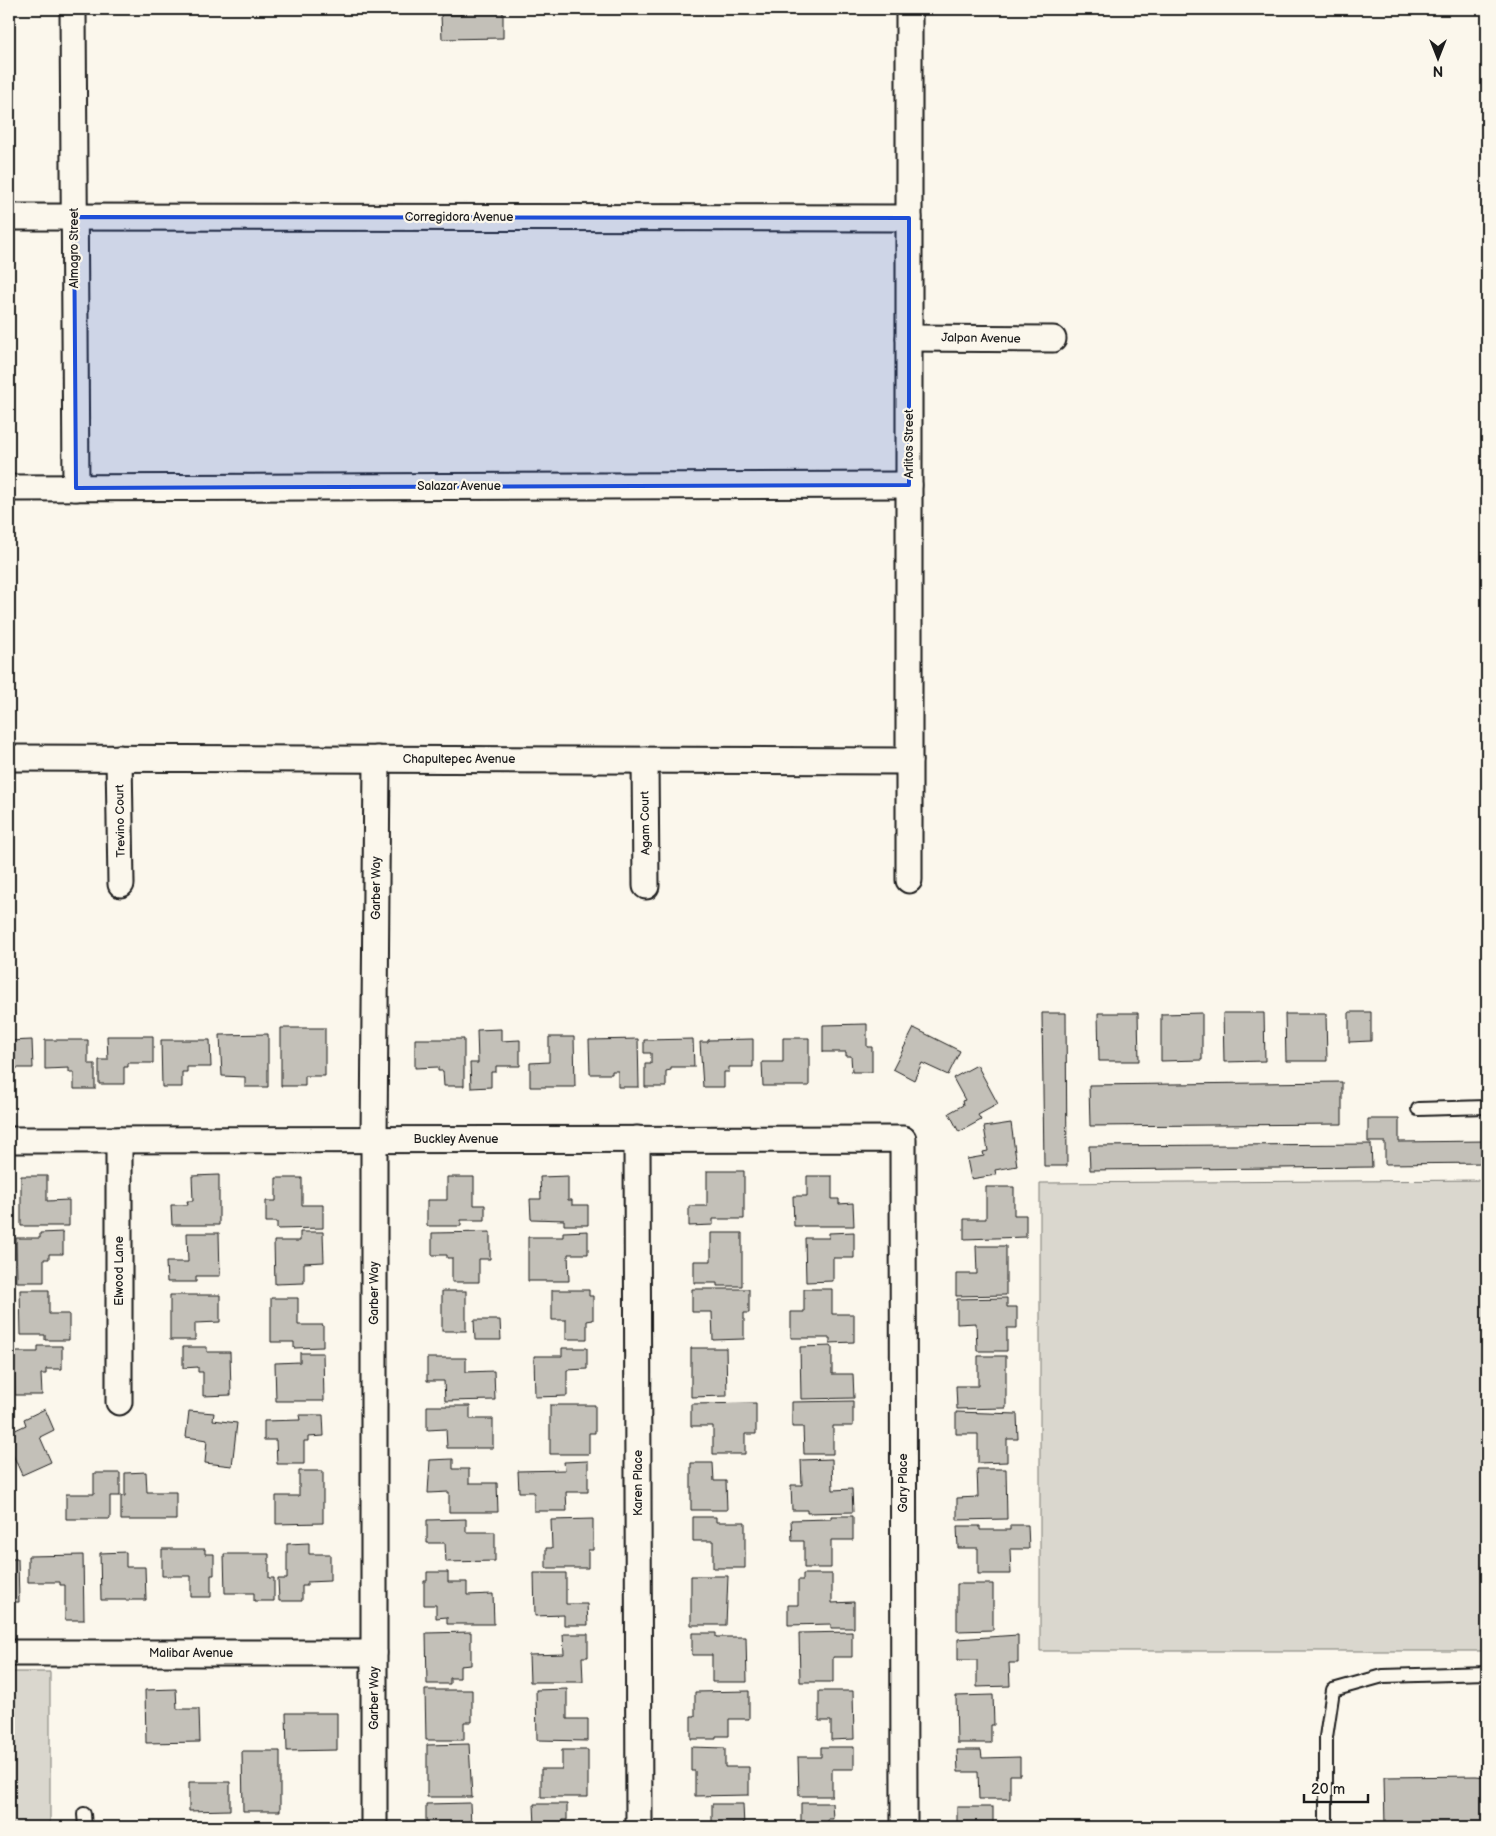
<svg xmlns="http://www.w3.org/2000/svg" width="1496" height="1836" viewBox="0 0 1496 1836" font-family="'Balsamiq Sans',sans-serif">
	<rect width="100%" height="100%" fill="#fbf7ec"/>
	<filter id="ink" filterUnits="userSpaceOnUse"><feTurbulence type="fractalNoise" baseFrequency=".02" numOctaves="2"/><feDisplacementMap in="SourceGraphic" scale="10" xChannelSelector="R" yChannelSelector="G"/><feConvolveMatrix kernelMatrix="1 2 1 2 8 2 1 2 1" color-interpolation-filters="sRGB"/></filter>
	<g filter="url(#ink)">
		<!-- green -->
		<g fill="#dad7ce" stroke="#7b7a75">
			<polygon points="1487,1180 1487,1651 1040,1651 1040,1183"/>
			<rect x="9" y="1672" width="41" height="155"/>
		</g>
		<!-- building -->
		<g fill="#c3c0b8" stroke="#1c1c1c">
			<polygon points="461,9 503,9 503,38 442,39 441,15 461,15"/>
			<polygon points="1349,1012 1371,1012 1371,1041 1349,1042"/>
			<polygon points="1042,1013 1066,1013 1067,1166 1044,1166"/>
			<polygon points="1098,1013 1138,1013 1139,1061 1099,1061"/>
			<polygon points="1202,1013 1202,1060 1161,1061 1161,1014"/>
			<polygon points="1223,1013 1264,1013 1265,1061 1224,1062"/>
			<polygon points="1285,1014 1326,1014 1327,1061 1286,1061"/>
			<polygon points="867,1024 867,1047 872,1047 872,1072 852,1072 851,1056 846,1056 846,1052 823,1052 823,1025"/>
			<polygon points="281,1028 325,1028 325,1076 305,1076 305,1086 281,1086"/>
			<polygon points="914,1028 960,1051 948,1075 922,1063 914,1080 893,1069"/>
			<polygon points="501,1029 501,1041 520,1040 520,1066 496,1066 496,1072 491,1072 491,1087 471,1088 470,1063 478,1063 477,1030"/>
			<polygon points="268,1034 268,1087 245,1087 245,1077 222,1076 220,1035"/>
			<polygon points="107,1036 153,1036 153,1063 128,1063 128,1067 124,1067 124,1084 99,1084 99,1060 108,1060"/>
			<polygon points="549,1037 574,1037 575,1087 530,1087 530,1063 549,1062"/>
			<polygon points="783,1038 809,1038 809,1086 763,1086 762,1062 783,1062"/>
			<polygon points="415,1039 464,1039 464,1086 444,1086 443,1071 438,1071 438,1067 415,1068"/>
			<polygon points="638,1039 639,1087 618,1087 618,1071 612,1071 612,1074 590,1074 589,1040"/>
			<polygon points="693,1039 694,1067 671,1067 671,1070 666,1071 666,1087 645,1087 645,1064 651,1064 651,1053 644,1053 644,1040"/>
			<polygon points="753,1039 753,1067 729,1067 729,1072 724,1072 724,1087 703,1087 700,1042 708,1042 708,1040"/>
			<polygon points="32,1040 33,1068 9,1068 9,1071 9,1041"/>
			<polygon points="45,1040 88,1040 88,1064 95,1064 95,1089 74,1089 74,1072 69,1072 69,1068 45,1069"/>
			<polygon points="161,1040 210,1040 211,1067 187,1067 187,1072 182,1072 182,1087 162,1087"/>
			<polygon points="977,1065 998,1104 978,1115 981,1120 959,1132 949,1113 963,1105 962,1101 965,1100 953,1078"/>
			<polygon points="1342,1082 1342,1124 1090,1126 1089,1085"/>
			<polygon points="1368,1119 1399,1119 1399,1142 1487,1141 1487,1163 1385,1164 1385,1142 1368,1142"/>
			<polygon points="1011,1123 1017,1166 995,1170 996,1175 971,1179 967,1159 984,1156 983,1152 988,1151 984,1127"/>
			<polygon points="1371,1144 1372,1167 1090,1170 1089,1146"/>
			<polygon points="707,1171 744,1171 744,1219 713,1219 713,1225 689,1226 689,1206 707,1206"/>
			<polygon points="219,1175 219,1225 172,1225 171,1205 188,1205 187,1201 193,1201 192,1176"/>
			<polygon points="21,1176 47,1176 47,1201 69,1200 69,1226 21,1226"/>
			<polygon points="568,1176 568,1200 572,1200 572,1205 588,1205 588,1225 564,1225 564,1220 531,1219 530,1199 541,1199 540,1177"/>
			<polygon points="807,1176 832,1176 832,1199 839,1199 839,1204 853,1203 854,1226 794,1226 793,1196 807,1196"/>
			<polygon points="447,1177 474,1177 474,1205 485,1205 485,1220 461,1220 461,1226 427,1226 427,1200 447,1200"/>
			<polygon points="276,1178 302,1178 302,1205 323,1205 323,1228 277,1229 277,1222 266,1222 266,1201 276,1201"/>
			<polygon points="986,1187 1014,1187 1014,1215 1026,1215 1026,1237 964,1239 964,1219 986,1219"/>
			<polygon points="588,1231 588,1254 568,1254 569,1281 528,1281 528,1237 563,1237 563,1232"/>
			<polygon points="63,1232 63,1254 49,1254 49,1259 44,1259 44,1282 17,1282 16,1238 40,1238 40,1233"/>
			<polygon points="300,1232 323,1232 324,1262 304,1263 304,1283 275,1284 274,1241 300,1241"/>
			<polygon points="490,1232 490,1259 479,1259 479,1282 452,1282 452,1258 447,1258 447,1255 432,1255 432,1233"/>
			<polygon points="854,1232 854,1258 833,1258 833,1281 806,1282 805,1238 829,1238 829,1233"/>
			<polygon points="187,1233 219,1233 220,1276 196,1276 196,1282 167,1282 166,1262 188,1262"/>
			<polygon points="711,1233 742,1233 742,1286 717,1286 717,1283 694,1283 694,1261 711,1261"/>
			<polygon points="976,1246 1006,1246 1006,1295 956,1296 956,1274 977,1274"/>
			<polygon points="692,1289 749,1289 749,1313 744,1313 744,1339 713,1340 712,1312 692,1312"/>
			<polygon points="804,1289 832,1289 832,1314 854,1314 854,1342 830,1343 830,1338 791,1338 791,1312 804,1312"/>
			<polygon points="20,1290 49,1290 49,1314 69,1314 69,1340 45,1340 45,1335 21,1335"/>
			<polygon points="552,1290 589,1290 589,1296 593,1296 593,1320 587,1321 587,1339 566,1339 566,1320 552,1320"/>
			<rect x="442" y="1291" width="24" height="40"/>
			<polygon points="170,1295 220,1295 220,1322 195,1323 195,1340 170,1340"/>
			<polygon points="271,1298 298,1298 298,1325 323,1325 323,1347 294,1348 294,1342 271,1342"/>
			<polygon points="1007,1298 1007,1307 1017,1307 1017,1328 1007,1328 1007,1351 977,1351 976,1323 957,1324 957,1299"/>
			<polygon points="474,1320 500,1320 501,1340 475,1340"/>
			<polygon points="38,1346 62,1346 62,1369 46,1369 46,1374 41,1374 42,1395 15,1395 14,1352 38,1352"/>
			<polygon points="832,1346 832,1374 853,1374 854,1398 801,1399 800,1347"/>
			<polygon points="183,1347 207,1347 207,1352 230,1352 231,1395 203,1396 203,1372 198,1372 198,1367 183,1368"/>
			<polygon points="562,1348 587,1348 587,1369 567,1370 567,1396 535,1397 534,1356 562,1356"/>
			<polygon points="691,1348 726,1348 727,1396 691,1397"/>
			<polygon points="300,1353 323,1353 324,1401 276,1401 275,1363 300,1362"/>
			<polygon points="978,1356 1006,1356 1006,1408 957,1409 956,1386 978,1386"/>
			<polygon points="427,1358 466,1358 466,1372 494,1371 495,1400 445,1401 444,1381 427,1381"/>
			<polygon points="853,1401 853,1426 833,1426 833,1454 804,1454 803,1427 792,1427 792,1402"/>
			<polygon points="756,1403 756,1434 745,1434 745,1454 713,1454 713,1426 691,1426 691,1404"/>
			<polygon points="550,1405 595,1405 595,1433 589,1433 589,1454 550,1454"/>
			<polygon points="427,1406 470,1406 470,1419 493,1419 493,1448 447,1448 446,1429 427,1430"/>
			<polygon points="45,1409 54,1430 40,1437 51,1462 22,1475 9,1446 9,1433 26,1425 24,1419"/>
			<polygon points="189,1411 214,1413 213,1420 237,1423 232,1466 205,1463 207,1440 186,1437"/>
			<polygon points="956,1412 1017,1414 1018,1439 1007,1439 1007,1462 978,1463 978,1434 956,1434"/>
			<polygon points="299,1415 323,1415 324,1436 308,1437 308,1441 304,1441 304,1464 277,1464 276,1440 264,1440 264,1421 300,1420"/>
			<polygon points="453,1459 453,1469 469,1469 469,1483 497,1483 498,1512 449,1512 449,1492 428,1493 430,1460"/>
			<polygon points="832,1459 833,1490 852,1489 853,1512 807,1513 807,1510 792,1510 791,1485 802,1485 801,1460"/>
			<polygon points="588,1461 588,1492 566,1492 567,1511 534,1511 534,1492 519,1492 518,1471 565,1470 564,1462"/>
			<polygon points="691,1463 713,1463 714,1481 726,1481 727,1510 691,1510"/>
			<polygon points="977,1469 1006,1469 1007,1519 957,1520 957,1498 978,1497"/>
			<polygon points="299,1471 323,1471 323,1523 276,1524 276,1496 299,1496"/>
			<polygon points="146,1472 147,1492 176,1492 176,1520 121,1520 121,1496 125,1496 125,1473"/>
			<polygon points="94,1473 120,1473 120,1496 110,1496 110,1519 66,1519 66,1494 94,1494"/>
			<polygon points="831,1516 853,1516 853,1540 831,1540 831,1568 804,1568 804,1541 792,1541 791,1520 831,1519"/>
			<polygon points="693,1517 716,1517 716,1522 745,1522 745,1568 713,1568 713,1541 693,1541"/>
			<polygon points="466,1519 466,1532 495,1532 495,1561 446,1562 445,1543 427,1543 427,1520"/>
			<polygon points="593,1519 593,1550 588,1550 588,1568 546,1568 546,1548 552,1548 551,1520"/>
			<polygon points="1010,1525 1028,1525 1029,1549 1010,1549 1011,1574 978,1574 978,1548 958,1548 957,1526 980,1526 980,1530 1010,1530"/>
			<polygon points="309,1543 309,1554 330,1554 330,1581 307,1582 307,1586 302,1586 302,1601 279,1601 278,1579 287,1579 287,1544"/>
			<polygon points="162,1549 205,1549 205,1554 214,1554 214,1575 211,1575 211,1597 191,1597 191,1576 162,1576"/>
			<polygon points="126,1552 126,1567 145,1567 146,1600 101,1600 100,1553"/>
			<polygon points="224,1554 269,1554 269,1578 274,1578 274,1601 254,1601 254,1593 225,1593"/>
			<polygon points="83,1555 84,1620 65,1620 65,1585 60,1585 60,1582 28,1582 28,1556"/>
			<polygon points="9,1559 18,1559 19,1602 9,1602"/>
			<polygon points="427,1572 448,1572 448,1582 467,1582 467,1595 493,1594 494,1624 447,1624 447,1617 436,1618 436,1605 424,1605 424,1581 427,1581"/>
			<polygon points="534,1573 566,1573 566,1604 587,1604 588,1625 564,1625 564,1615 535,1616"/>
			<polygon points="803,1574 832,1574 832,1603 854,1602 854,1628 831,1628 831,1624 788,1625 788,1605 798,1605 798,1580 803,1580"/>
			<polygon points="691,1576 728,1576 726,1625 691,1625"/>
			<polygon points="957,1584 993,1584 993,1630 957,1631"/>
			<polygon points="471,1632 471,1665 460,1666 460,1678 450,1678 450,1684 427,1684 426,1633"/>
			<polygon points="852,1632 852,1657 833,1657 833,1682 800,1682 799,1633"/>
			<polygon points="692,1633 716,1633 716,1637 746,1637 747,1682 712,1682 712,1655 692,1655"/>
			<polygon points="563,1634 588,1634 588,1657 582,1657 583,1682 530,1682 529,1655 564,1654"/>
			<polygon points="1018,1635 1018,1663 1009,1663 1010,1686 977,1687 977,1660 958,1660 958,1639"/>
			<polygon points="176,1689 177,1709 199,1709 200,1742 146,1743 145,1690"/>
			<polygon points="567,1689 567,1719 588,1719 588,1741 537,1740 536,1690"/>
			<polygon points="425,1690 472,1690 472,1722 464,1722 464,1740 426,1740"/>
			<polygon points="749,1691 749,1719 729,1719 729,1736 716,1736 716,1739 691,1739 691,1716 695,1716 695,1692"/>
			<polygon points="819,1691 853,1691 854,1739 831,1740 831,1721 819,1721"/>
			<polygon points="993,1695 994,1725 991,1725 991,1743 957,1743 956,1696"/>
			<polygon points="286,1713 337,1713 337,1750 287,1751"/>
			<polygon points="469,1744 472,1797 427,1797 427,1745"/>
			<polygon points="691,1747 725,1748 725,1767 749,1767 749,1795 695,1796 695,1771 691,1771"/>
			<polygon points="821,1747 854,1747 854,1769 832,1769 832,1796 799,1796 798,1757 821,1757"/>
			<polygon points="562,1750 588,1750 588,1797 541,1797 541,1769 562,1769"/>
			<polygon points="957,1750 981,1750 982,1758 1020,1757 1020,1775 1010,1775 1010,1799 979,1799 978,1772 958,1772"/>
			<polygon points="242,1751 280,1751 280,1811 243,1811"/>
			<polygon points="1476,1776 1487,1777 1487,1827 1385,1827 1384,1777"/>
			<polygon points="189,1782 230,1782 230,1810 189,1811"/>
			<polygon points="470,1803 471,1827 426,1827 426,1804"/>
			<polygon points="801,1803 832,1803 833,1819 828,1819 828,1827 801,1827"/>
			<polygon points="534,1804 567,1804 567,1820 563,1820 563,1827 535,1827"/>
			<polygon points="712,1804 743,1804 744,1827 712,1827"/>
			<rect x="957" y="1807" width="36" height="20"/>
		</g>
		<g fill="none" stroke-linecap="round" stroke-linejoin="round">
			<defs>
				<g id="service">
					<polyline points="1418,1109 1487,1107"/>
					<polyline points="84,1814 85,1827"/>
					<polyline points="1326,1827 1326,1737 1333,1690 1383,1676 1487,1673"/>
				</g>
				<g id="minor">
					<polyline points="73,9 76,488"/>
					<polyline points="909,9 909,880"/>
					<polyline points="9,217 909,218"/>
					<polyline points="909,338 1053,339"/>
					<polyline points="9,488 909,485"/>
					<polyline points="9,758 909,761"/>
					<polyline points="119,758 121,884"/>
					<polyline points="645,760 646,886"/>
					<polyline points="637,1139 639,1827"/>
					<polyline points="9,1140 903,1139 904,1827"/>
					<polyline points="119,1140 119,1402"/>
					<polyline points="9,1653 374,1653"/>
					<polyline points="374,1827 374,1139 377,759"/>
				</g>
			</defs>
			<!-- service casing -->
			<use href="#service" stroke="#1c1c1c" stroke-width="16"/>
			<!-- minor casing -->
			<use href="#minor" stroke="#1c1c1c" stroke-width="29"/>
			<!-- service -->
			<use href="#service" stroke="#fbf7ec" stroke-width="12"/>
			<!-- minor -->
			<use href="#minor" stroke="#fbf7ec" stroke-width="25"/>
		</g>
	</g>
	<!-- marked area -->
	<path fill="#1d4ed8" fill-opacity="0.2" stroke="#1d4ed8" stroke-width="4" stroke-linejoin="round" d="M74 217 909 218V485L76 488Z"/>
	<g text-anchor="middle" stroke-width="4.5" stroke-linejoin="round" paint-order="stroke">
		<!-- street labels -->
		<g font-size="12" fill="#1c1c1c" stroke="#fbf7ec">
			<text x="459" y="221">Corregidora Avenue</text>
			<text transform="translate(74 248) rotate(-90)" y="4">Almagro Street</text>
			<text transform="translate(981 338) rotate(1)" y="4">Jalpan Avenue</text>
			<text transform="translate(909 444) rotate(-90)" y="4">Arlitos Street</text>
			<text x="459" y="490">Salazar Avenue</text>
			<text x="459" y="763">Chapultepec Avenue</text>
			<text transform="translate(120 821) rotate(-91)" y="4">Trevino Court</text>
			<text transform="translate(645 823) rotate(-91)" y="4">Agam Court</text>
			<text transform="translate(376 888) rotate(-90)" y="4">Garber Way</text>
			<text x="456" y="1143">Buckley Avenue</text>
			<text transform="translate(119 1271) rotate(-90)" y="4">Elwood Lane</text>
			<text transform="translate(374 1293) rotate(-90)" y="4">Garber Way</text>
			<text transform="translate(638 1483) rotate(-90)" y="4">Karen Place</text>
			<text transform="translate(903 1483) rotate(-90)" y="4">Gary Place</text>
			<text x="191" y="1657">Malibar Avenue</text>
			<text transform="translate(374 1698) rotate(-90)" y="4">Garber Way</text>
		</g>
	</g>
	<!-- margin -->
	<rect width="1496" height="1836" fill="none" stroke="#fbf7ec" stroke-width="30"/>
	<rect x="15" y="15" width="1466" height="1806" fill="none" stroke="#1c1c1c" stroke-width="2" filter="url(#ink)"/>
	<!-- north arrow -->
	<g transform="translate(1438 58) rotate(180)" stroke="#fbf7ec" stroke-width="4" paint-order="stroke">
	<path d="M0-4L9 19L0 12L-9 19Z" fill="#1c1c1c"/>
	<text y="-8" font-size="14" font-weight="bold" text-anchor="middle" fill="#1c1c1c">N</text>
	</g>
	<!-- scale -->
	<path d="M1304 1794v8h64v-8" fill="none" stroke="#1c1c1c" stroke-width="2.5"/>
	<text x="1311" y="1794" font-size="15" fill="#1c1c1c" stroke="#fbf7ec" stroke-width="4" paint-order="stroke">20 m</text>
</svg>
